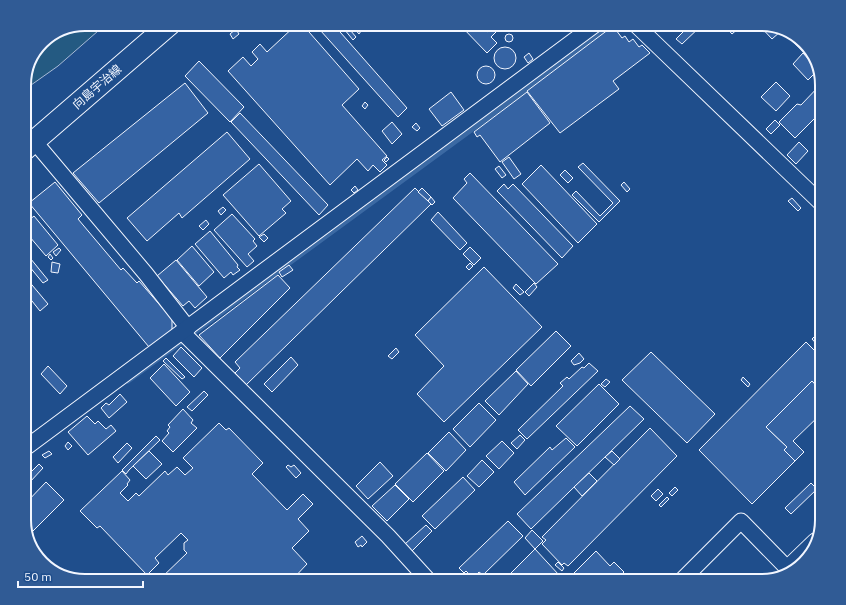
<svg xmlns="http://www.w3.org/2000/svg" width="846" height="605" viewBox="0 0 846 605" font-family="'IBM Plex Sans','Noto Sans JP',sans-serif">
	<rect width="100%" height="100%" fill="#1f4e8c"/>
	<!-- green -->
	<polygon fill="#245a82" stroke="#a8bbd7" points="85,24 106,24 58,66 24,90 24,81 45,39"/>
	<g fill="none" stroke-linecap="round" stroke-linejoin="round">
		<!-- stream -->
		<polyline stroke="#3b69a3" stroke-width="5" points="128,381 500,109 611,24"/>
	</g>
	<!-- building -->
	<g fill="#3563a3" stroke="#f2f6ff">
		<polygon points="297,24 302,24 359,89 342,105 387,156 382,160 387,165 380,172 373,165 368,171 357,159 330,185 228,71 243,57 251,66 258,59 252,52 260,44 267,52"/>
		<polygon points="304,24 316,24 310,30"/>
		<polygon points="327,24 333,24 407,108 398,117 320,30"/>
		<polygon points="340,24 345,24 356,37 353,40"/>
		<polygon points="461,24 479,24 487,32 495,25 499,29 491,37 497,43 487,53 460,25"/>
		<polygon points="691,24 703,24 682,44 676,39"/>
		<polygon points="723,24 738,24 740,27 732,34"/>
		<polygon points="758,24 761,24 781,31 772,39"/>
		<polygon points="356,25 361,31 359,34 353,27"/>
		<polygon points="613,26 622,38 625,36 629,42 633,39 639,47 642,45 650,53 613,81 619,89 560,133 527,91"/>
		<polygon points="236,29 239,34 233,39 230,34"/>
		<polygon points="787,33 798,37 816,58 818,66 785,34"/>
		<circle cx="509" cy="38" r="4"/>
		<circle cx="505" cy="58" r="11"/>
		<polygon points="529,53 533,59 528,63 524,57"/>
		<polygon points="803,53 818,70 808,80 793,64"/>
		<polygon points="199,61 244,107 230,122 185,76"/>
		<circle cx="486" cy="75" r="9"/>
		<polygon points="776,82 790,96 776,111 761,97"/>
		<polygon points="185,83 208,113 99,203 73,173"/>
		<polygon points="822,83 822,111 795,138 779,122 797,104 801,105"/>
		<polygon points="451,92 464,110 442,126 429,109"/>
		<polygon points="527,92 550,123 500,162 480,135 477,137 474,132"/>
		<polygon points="365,102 368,105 365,109 362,106"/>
		<polygon points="240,113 328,205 319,215 231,122"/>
		<polygon points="775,120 780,125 771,134 766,129"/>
		<polygon points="392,122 402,134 392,144 382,131"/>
		<polygon points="416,123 420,128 417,131 412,127"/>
		<polygon points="227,132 250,159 182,218 179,213 147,241 127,218"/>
		<polygon points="799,142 808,151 796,164 787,155"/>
		<polygon points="387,157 389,159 386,162 384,160"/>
		<polygon points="509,157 521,174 514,179 502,162"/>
		<polygon points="583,163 620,201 599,222 572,195 576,191 600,216 613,203 578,167"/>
		<polygon points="259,164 291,201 282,209 286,213 259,236 223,195"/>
		<polygon points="541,165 597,224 578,243 522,184"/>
		<polygon points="499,166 506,175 502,178 495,169"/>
		<polygon points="565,170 573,178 568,183 560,175"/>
		<polygon points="470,173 558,264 536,284 453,198 467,183 464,179"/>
		<polygon points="55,182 82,215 78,219 121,270 123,268 137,283 139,281 172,319 172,331 149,347 29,203"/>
		<polygon points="624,182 630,189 627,192 621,185"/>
		<polygon points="504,184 508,189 513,184 573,246 562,258 497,191"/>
		<polygon points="355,186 358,190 354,193 351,190"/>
		<polygon points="415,188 431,204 246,385 235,373 240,368 235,362"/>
		<polygon points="422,188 431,197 428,201 418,192"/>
		<polygon points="431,197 435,202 432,205 428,201"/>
		<polygon points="792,198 801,208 798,211 788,201"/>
		<polygon points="223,207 226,210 221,215 218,211"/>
		<polygon points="438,212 467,243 460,250 431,220"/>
		<polygon points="232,214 255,239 253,241 257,246 248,254 254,261 247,267 214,230"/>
		<polygon points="34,216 58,245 46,256 24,230 24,224"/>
		<polygon points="206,220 209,224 203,230 199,226"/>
		<polygon points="210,231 238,265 237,267 240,270 233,275 231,272 224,278 195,244"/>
		<polygon points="264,234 268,238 264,242 259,237"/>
		<polygon points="192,246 214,272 199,286 177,260"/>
		<polygon points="470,247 481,258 474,265 463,254"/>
		<polygon points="59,248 61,250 56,256 53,252"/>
		<polygon points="26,253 48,280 43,283 24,260 24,255"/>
		<polygon points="50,254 53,258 51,260 48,257"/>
		<polygon points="176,260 207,297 195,308 189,301 183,306 157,276"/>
		<polygon points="52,262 60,264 58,273 51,272"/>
		<polygon points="470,263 473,266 469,270 466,267"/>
		<polygon points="289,265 293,270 282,277 279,272"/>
		<polygon points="484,267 542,327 444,422 417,394 444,366 415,335"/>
		<polygon points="24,270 29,276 27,279 48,304 40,311 24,291"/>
		<polygon points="278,275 290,288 220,358 199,335"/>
		<polygon points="534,283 537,287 529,296 525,292"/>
		<polygon points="516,284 524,292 520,295 513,288"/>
		<polygon points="822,329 822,350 812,339"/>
		<polygon points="556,331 571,346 531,386 516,370"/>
		<polygon points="806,342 822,358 822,391 812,381 766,427 787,447 784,450 795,461 752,504 699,450"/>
		<polygon points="181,347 202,368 194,377 173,356"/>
		<polygon points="396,348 399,352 392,359 388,356"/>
		<polygon points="651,352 715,414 687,443 622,380"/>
		<polygon points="579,353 584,359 580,363 574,365 571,361"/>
		<polygon points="291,357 298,365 272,392 264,384"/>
		<polygon points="166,358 185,377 182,379 163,361"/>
		<polygon points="589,363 598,371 527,439 518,430 563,386 560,383 567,377 569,379 582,367 584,368"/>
		<polygon points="164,364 190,392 176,406 150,378"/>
		<polygon points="48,366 67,386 60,394 41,374"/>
		<polygon points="516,371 528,384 499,415 485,401"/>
		<polygon points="743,377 750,384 748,387 741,380"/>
		<polygon points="606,379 610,382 605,387 601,384"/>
		<polygon points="812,381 822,392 822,413 793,441 804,452 795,461 784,450 787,447 766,427"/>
		<polygon points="599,384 619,404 577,446 556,426"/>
		<polygon points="204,391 208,395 192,411 187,407"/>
		<polygon points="120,394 127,402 109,418 101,408 106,403 109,405"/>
		<polygon points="479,403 496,420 470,447 453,429"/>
		<polygon points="630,406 644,419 531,529 517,514"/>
		<polygon points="183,409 193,420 191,423 197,428 173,452 162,441 169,433 167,431 170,427 168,425"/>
		<polygon points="87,416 95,424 98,421 106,429 111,425 116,431 88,455 68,432"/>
		<polygon points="219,423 226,430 229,428 263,463 252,474 287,510 303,494 313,504 298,519 309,531 292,548 307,564 291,581 158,581 187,553 184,550 184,543 188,540 181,533 155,558 159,563 147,575 100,526 97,528 80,511 122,471 130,480 127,484 128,485 120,493 128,501 136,493 139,496 165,471 168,475 177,467 185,475 193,468 183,458"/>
		<polygon points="650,428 677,456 568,566 564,563 562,565 542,544 546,540 542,537"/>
		<polygon points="449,432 466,450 446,471 428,453"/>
		<polygon points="520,435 525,440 517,449 511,443"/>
		<polygon points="156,436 160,440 129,470 126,474 122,470"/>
		<polygon points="566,438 575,447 525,495 514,482 550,447 552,450"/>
		<polygon points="502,441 514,453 499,469 486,456"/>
		<polygon points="68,442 72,446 68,450 65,446"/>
		<polygon points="127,443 132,448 118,463 113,457"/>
		<polygon points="49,451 52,454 45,458 42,455"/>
		<polygon points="149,451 162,464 146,479 133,466"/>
		<polygon points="612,451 620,459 614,465 605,457"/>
		<polygon points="427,453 444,471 413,502 395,484"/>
		<polygon points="482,460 494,472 479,487 467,476"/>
		<polygon points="380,462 393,476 368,499 356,486"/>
		<polygon points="39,464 43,468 29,483 24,479"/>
		<polygon points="288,465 291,467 294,465 301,473 296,478 286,467"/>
		<polygon points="589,473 597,481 582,496 574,487"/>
		<polygon points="463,477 475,490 435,529 422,516"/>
		<polygon points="46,482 64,500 28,536 24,523 24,505"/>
		<polygon points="811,483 817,489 791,514 785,508"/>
		<polygon points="395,485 409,499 387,521 372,506"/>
		<polygon points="675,487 678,490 672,496 669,493"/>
		<polygon points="658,489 663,494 656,501 651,496"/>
		<polygon points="667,497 669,499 661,507 659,505"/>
		<polygon points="508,521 523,536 483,575 479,572 473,578 466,571 464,573 459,568"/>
		<polygon points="426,525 432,531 412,551 405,544"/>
		<polygon points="532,530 543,541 535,549 525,538"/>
		<polygon points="362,536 367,542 362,547 361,545 358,547 355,542"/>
		<polygon points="535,549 559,575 553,581 503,581"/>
		<polygon points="596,551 610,566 614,562 624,572 620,576 626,581 566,581"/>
		<polygon points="558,562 564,568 562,571 555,565"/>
		<polygon points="634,577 639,581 629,581"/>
	</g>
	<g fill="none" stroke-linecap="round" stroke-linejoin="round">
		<defs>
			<g id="street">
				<polyline points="635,24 822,204"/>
				<polyline points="34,141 146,274 188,328"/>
				<polyline points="182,332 388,536 429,581"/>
				<polyline points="24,449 596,24"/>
				<polyline points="681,581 741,521 787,568 815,541"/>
			</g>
			<polyline id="secondary" points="24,150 170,24"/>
		</defs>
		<!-- street casing -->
		<use href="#street" stroke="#f2f6ff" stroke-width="17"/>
		<!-- secondary casing -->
		<use href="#secondary" stroke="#f2f6ff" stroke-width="23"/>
		<!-- street -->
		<use href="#street" stroke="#1f4e8c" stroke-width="15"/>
		<!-- secondary -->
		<use href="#secondary" stroke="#1f4e8c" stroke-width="21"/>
	</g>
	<g text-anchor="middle" stroke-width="3" stroke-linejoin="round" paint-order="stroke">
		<!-- street labels -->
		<g font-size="12" fill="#f2f6ff" stroke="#1f4e8c">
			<text transform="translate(97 87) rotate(-41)" y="4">向島宇治線</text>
		</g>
	</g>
	<!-- crop -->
	<path d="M0 0H846V605H0ZM85 31H761A54 54 0 0 1 815 85V520A54 54 0 0 1 761 574H85A54 54 0 0 1 31 520V85A54 54 0 0 1 85 31Z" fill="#305b95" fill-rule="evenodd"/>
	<path fill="none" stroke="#f2f6ff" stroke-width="2" d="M85 31H761A54 54 0 0 1 815 85V520A54 54 0 0 1 761 574H85A54 54 0 0 1 31 520V85A54 54 0 0 1 85 31Z"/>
	<!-- scale -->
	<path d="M18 581v6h125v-6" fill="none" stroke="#f2f6ff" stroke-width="2"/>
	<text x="24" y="581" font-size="12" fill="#f2f6ff" stroke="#1f4e8c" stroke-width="3" paint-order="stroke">50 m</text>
</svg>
